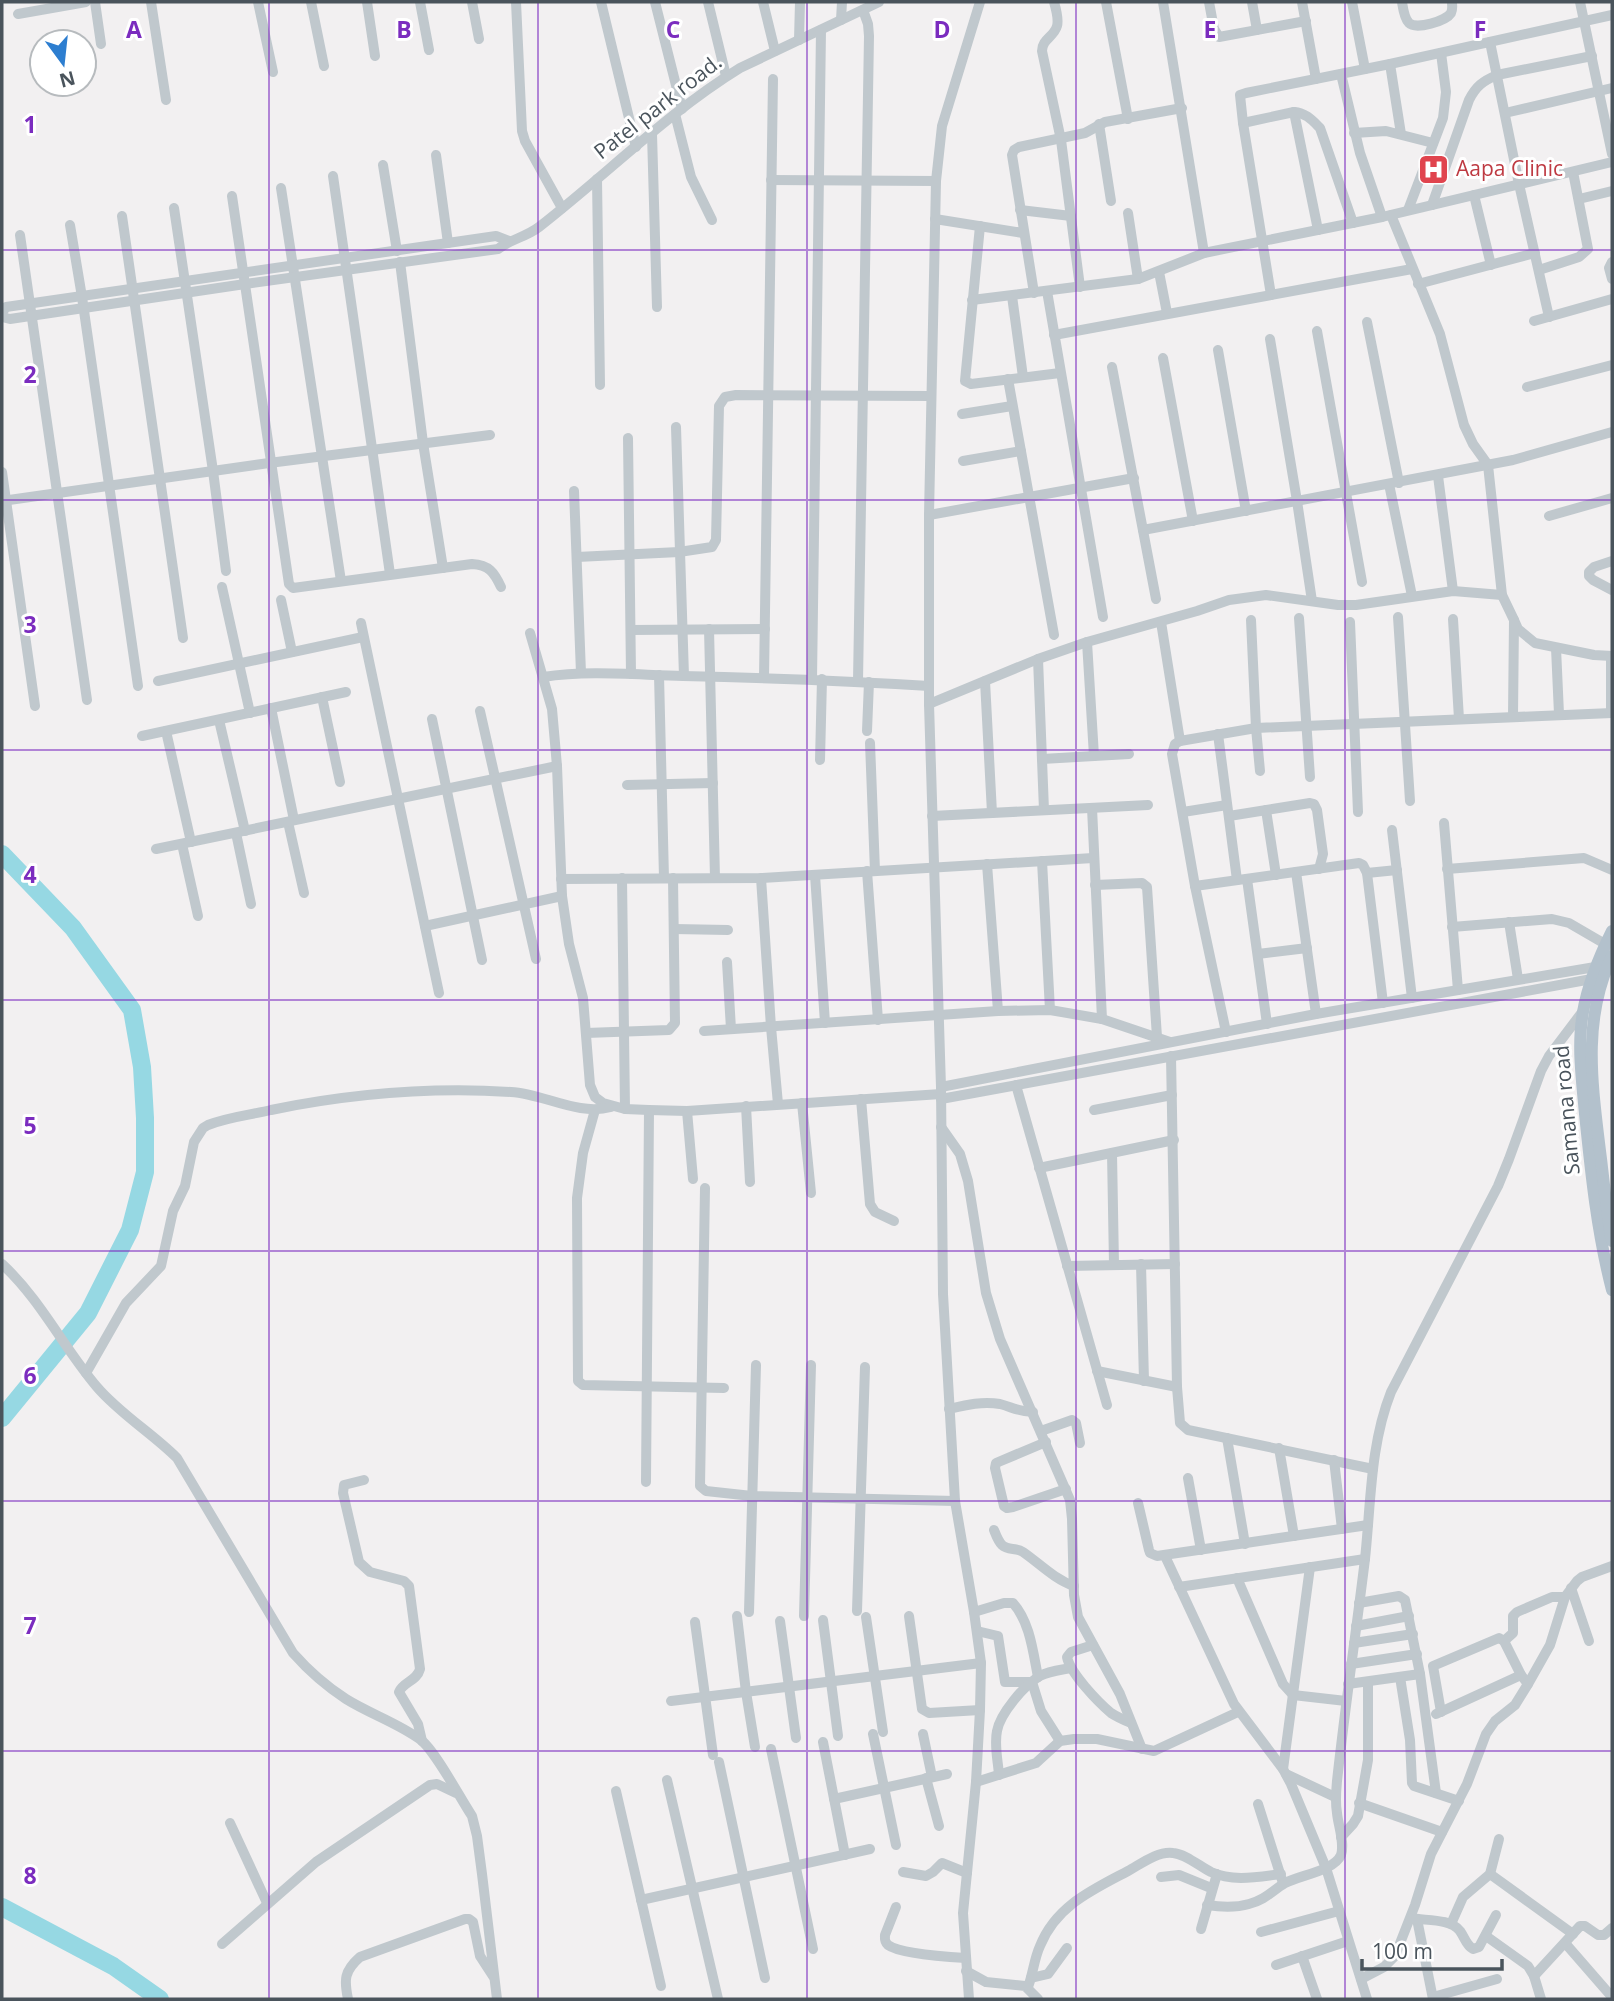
<svg xmlns="http://www.w3.org/2000/svg" width="1614" height="2001" viewBox="0 0 1614 2001" font-family="'Open Sans',sans-serif">
	<rect width="100%" height="100%" fill="#f2f0f1"/>
	<g fill="none" stroke-linecap="round" stroke-linejoin="round">
		<!-- river -->
		<g stroke="#96d8e3" stroke-width="18">
			<polyline points="2,854 73,928 132,1010 142,1067 145,1118 145,1172 130,1230 88,1313 2,1418"/>
			<polyline points="2,1907 113,1966 160,1999"/>
		</g>
		<!-- minor -->
		<g stroke="#c0c8cd" stroke-width="10">
			<polyline points="95,2 101,44"/>
			<polyline points="151,2 166,100"/>
			<polyline points="258,2 273,72"/>
			<polyline points="311,2 324,66"/>
			<polyline points="367,2 375,56"/>
			<polyline points="420,2 429,50"/>
			<polyline points="472,2 479,39"/>
			<polyline points="516,2 522,131 525,141 562,208"/>
			<polyline points="601,2 636,147"/>
			<polyline points="655,2 682,109"/>
			<polyline points="708,2 726,76"/>
			<polyline points="763,2 775,51"/>
			<path d="M1054 2C1056 9 1059 19 1057 26 1054 37 1042 39 1042 51L1061 140 1080 287"/>
			<polyline points="1106,2 1128,119"/>
			<polyline points="1163,2 1204,253"/>
			<polyline points="1209,2 1214,29 1219,37 1306,21"/>
			<polyline points="1252,2 1257,30"/>
			<polyline points="1302,2 1316,79"/>
			<polyline points="1352,2 1365,69"/>
			<path d="M1402 2C1403 8 1404 18 1409 23 1416 30 1446 21 1451 13 1453 9 1452 6 1452 2"/>
			<polyline points="1580,2 1612,154"/>
			<polyline points="18,14 86,2"/>
			<polyline points="841,20 842,2"/>
			<polyline points="799,40 800,2"/>
			<polyline points="1490,42 1519,184 1549,317"/>
			<polyline points="1390,64 1401,134"/>
			<polyline points="1341,74 1360,153 1382,217"/>
			<polyline points="1294,112 1318,230"/>
			<polyline points="1505,113 1612,88"/>
			<polyline points="675,114 691,177 712,220"/>
			<path d="M1243 123 1294 112C1306 113 1312 120 1320 128L1353 223"/>
			<polyline points="1099,124 1111,201"/>
			<polyline points="1354,133 1386,131 1433,143"/>
			<polyline points="652,134 657,307"/>
			<polyline points="436,155 448,243"/>
			<polyline points="383,165 397,251"/>
			<polyline points="333,176 390,574"/>
			<polyline points="597,179 600,385"/>
			<polyline points="771,180 936,181"/>
			<polyline points="281,188 341,581"/>
			<polyline points="1474,195 1491,265"/>
			<path d="M232 196 289 584 293 588 472 564C489 565 494 572 501 587"/>
			<polyline points="1579,199 1612,191"/>
			<path d="M1432 205 1469 100C1476 86 1483 81 1497 75L1592 56"/>
			<polyline points="174,208 213,471 226,571"/>
			<polyline points="1020,210 1071,216"/>
			<polyline points="1408,210 1443,118 1446,92 1441,53"/>
			<polyline points="1128,213 1138,279"/>
			<polyline points="1391,215 1440,334 1464,425 1473,444 1488,465 1502,595 1514,620 1518,629 1535,643 1594,655 1612,656"/>
			<polyline points="122,216 183,638"/>
			<polyline points="935,219 1023,233"/>
			<polyline points="70,225 82,297 138,686"/>
			<polyline points="980,226 965,381 971,384 1060,373"/>
			<polyline points="20,235 87,700"/>
			<polyline points="400,262 423,443 443,568"/>
			<polyline points="1612,262 1609,268 1612,279"/>
			<polyline points="1539,270 1579,257 1588,249 1573,172"/>
			<polyline points="1159,272 1167,313"/>
			<polyline points="1418,284 1535,253"/>
			<polyline points="1047,291 1103,617"/>
			<polyline points="1034,293 1012,155 1014,150 1019,147 1085,133 1105,122 1182,108"/>
			<polyline points="1271,295 1243,123 1240,95 1246,93 1390,64 1612,15"/>
			<polyline points="1012,296 1023,377"/>
			<polyline points="972,300 1138,279 1204,253 1382,217 1612,162"/>
			<polyline points="2,313 6,307 496,236 509,241"/>
			<path d="M2 317 10 319 245 284 498 249C511 239 526 237 539 227 606 175 667 113 740 68L879 2"/>
			<polyline points="1534,321 1612,299"/>
			<polyline points="1367,322 1399,483"/>
			<polyline points="1317,331 1362,582"/>
			<polyline points="1054,335 1412,269"/>
			<polyline points="1270,339 1297,501 1312,601"/>
			<polyline points="1218,350 1246,511"/>
			<polyline points="1163,358 1193,521"/>
			<polyline points="1112,367 1156,599"/>
			<polyline points="1008,379 1054,635"/>
			<polyline points="1527,387 1612,365"/>
			<polyline points="962,414 1012,406"/>
			<polyline points="676,427 684,676"/>
			<polyline points="628,438 631,674"/>
			<polyline points="963,461 1021,451"/>
			<polyline points="2,472 35,706"/>
			<polyline points="1438,476 1453,591"/>
			<polyline points="1389,484 1412,596"/>
			<polyline points="574,491 581,673"/>
			<polyline points="2,501 269,463 490,435"/>
			<polyline points="929,515 1134,478"/>
			<polyline points="1549,516 1612,498"/>
			<polyline points="1143,530 1513,460 1612,432"/>
			<polyline points="577,557 679,552 712,547 716,540 719,406 725,397 736,395 931,396"/>
			<polyline points="1612,561 1594,567 1589,572 1589,576 1593,580 1612,590"/>
			<polyline points="222,587 250,713"/>
			<polyline points="281,600 292,652"/>
			<polyline points="1398,617 1410,801"/>
			<polyline points="1299,618 1310,777"/>
			<polyline points="1453,619 1459,719"/>
			<polyline points="1251,620 1256,728 1260,771"/>
			<polyline points="1161,622 1180,741"/>
			<polyline points="1350,622 1358,812"/>
			<polyline points="361,623 439,993"/>
			<polyline points="709,629 715,878"/>
			<polyline points="631,630 765,629"/>
			<polyline points="530,633 552,709 557,766 562,896 569,944 583,998 590,1085 595,1097 603,1103 625,1109 649,1110 687,1111 941,1094"/>
			<polyline points="1087,642 1094,756"/>
			<polyline points="1556,648 1559,714"/>
			<polyline points="1611,656 1611,713"/>
			<polyline points="1038,659 1044,810"/>
			<polyline points="659,675 664,878"/>
			<path d="M543 677C590 670 636 675 683 676 765 678 847 681 929 686"/>
			<polyline points="764,678 773,79"/>
			<polyline points="812,679 821,30"/>
			<polyline points="158,681 363,637"/>
			<polyline points="858,681 869,36 868,24 863,10"/>
			<polyline points="985,681 992,813"/>
			<polyline points="322,697 340,782"/>
			<polyline points="929,704 1038,659 1087,642 1197,611 1229,600 1266,595 1338,605 1356,605 1453,591 1502,595"/>
			<polyline points="271,708 294,820"/>
			<polyline points="480,711 536,959"/>
			<polyline points="1513,716 1514,620"/>
			<polyline points="432,719 482,960"/>
			<polyline points="219,720 245,831"/>
			<polyline points="166,731 191,842"/>
			<polyline points="867,731 869,682"/>
			<polyline points="1218,734 1237,880"/>
			<polyline points="142,736 346,692"/>
			<polyline points="870,743 875,871"/>
			<polyline points="1042,759 1129,754"/>
			<polyline points="820,760 822,679"/>
			<polyline points="627,785 713,783"/>
			<polyline points="1092,808 1102,1019"/>
			<polyline points="1266,810 1276,875"/>
			<polyline points="1183,812 1227,805"/>
			<polyline points="932,816 1148,805"/>
			<polyline points="1229,816 1310,803 1314,804 1317,810 1323,854 1319,869"/>
			<polyline points="288,822 304,893"/>
			<polyline points="1444,823 1458,990"/>
			<polyline points="1392,830 1412,998"/>
			<polyline points="236,833 251,904"/>
			<polyline points="182,844 198,916"/>
			<polyline points="156,849 557,766"/>
			<polyline points="1042,861 1050,1010"/>
			<polyline points="987,864 998,1011"/>
			<polyline points="1447,869 1584,858 1612,870"/>
			<polyline points="867,871 878,1020"/>
			<polyline points="1296,872 1316,1014"/>
			<polyline points="1367,873 1397,870"/>
			<polyline points="815,875 825,1023"/>
			<polyline points="622,878 625,1109"/>
			<polyline points="761,878 771,1027 778,1104"/>
			<polyline points="561,879 761,878 1093,858"/>
			<polyline points="1247,879 1267,1024"/>
			<polyline points="1095,885 1142,883 1147,887 1157,1037"/>
			<polyline points="1195,886 1359,863 1363,865 1367,873 1383,1003"/>
			<polyline points="1509,922 1518,979"/>
			<polyline points="425,926 562,896"/>
			<polyline points="1452,927 1552,919 1569,923 1612,948"/>
			<polyline points="674,929 728,930"/>
			<polyline points="1258,954 1307,948"/>
			<polyline points="727,962 731,1029"/>
			<polyline points="704,1031 998,1011 1050,1010 1102,1019 1170,1042"/>
			<polyline points="1226,1032 1195,886 1172,754 1175,744 1180,741 1256,728 1612,713"/>
			<polyline points="586,1033 669,1030 675,1023 673,878"/>
			<polyline points="1171,1056 1177,1387 1180,1423 1188,1430 1373,1469"/>
			<polyline points="1016,1085 1107,1405"/>
			<polyline points="941,1087 1316,1014 1601,966"/>
			<polyline points="861,1099 870,1204 875,1212 894,1221"/>
			<polyline points="941,1099 1597,978"/>
			<polyline points="802,1103 811,1193"/>
			<polyline points="746,1106 750,1182"/>
			<polyline points="595,1110 583,1153 577,1198 578,1381 583,1385 724,1388"/>
			<polyline points="1094,1110 1172,1095"/>
			<polyline points="687,1111 693,1179"/>
			<polyline points="941,1127 960,1154 968,1181 986,1293 1000,1339 1070,1500 1072,1519 1074,1595 1078,1617 1120,1694 1142,1749"/>
			<polyline points="1112,1153 1114,1265"/>
			<polyline points="1039,1168 1174,1140"/>
			<polyline points="705,1188 700,1486 706,1491 752,1496 955,1501"/>
			<path d="M2 1264C41 1300 63 1347 97 1387 120 1414 152 1433 177 1458L293 1653C308 1670 326 1686 346 1699 370 1714 398 1723 421 1740 436 1752 460 1798 472 1816L477 1836 482 1874 497 1999"/>
			<polyline points="1141,1264 1144,1381"/>
			<polyline points="1067,1266 1175,1264"/>
			<polyline points="1097,1371 1177,1387"/>
			<path d="M86 1373 126 1303 161 1266 173 1211 185 1186 194 1142 203 1128 208 1125C228 1117 250 1115 271 1110 349 1094 431 1087 511 1092 545 1094 577 1116 611 1107"/>
			<path d="M949 1409C966 1405 982 1401 1000 1404 1012 1407 1019 1412 1033 1412"/>
			<polyline points="1041,1431 1072,1420 1076,1423 1080,1443"/>
			<polyline points="1227,1438 1245,1544"/>
			<polyline points="1046,1442 996,1463 995,1468 1004,1506 1007,1508 1013,1507 1066,1489"/>
			<polyline points="1279,1448 1294,1536"/>
			<polyline points="1334,1460 1342,1529"/>
			<polyline points="1188,1478 1201,1550"/>
			<path d="M364 1480 344 1485 343 1493 359 1562 370 1572 404 1581 409 1586 420 1669C417 1681 403 1682 399 1692L418 1724 422 1741"/>
			<polyline points="646,1482 649,1110"/>
			<polyline points="1138,1503 1149,1550 1150,1553 1157,1556 1368,1525"/>
			<path d="M994 1530C996 1535 998 1541 1002 1545 1008 1551 1016 1547 1023 1552 1039 1563 1054 1579 1074 1586"/>
			<polyline points="1165,1556 1234,1704 1283,1769 1291,1784 1326,1868 1367,1999"/>
			<polyline points="1237,1578 1283,1684 1293,1695 1346,1701"/>
			<polyline points="1179,1587 1365,1559"/>
			<polyline points="1571,1588 1589,1641"/>
			<polyline points="1359,1603 1399,1596 1405,1600 1420,1674 1436,1793"/>
			<polyline points="857,1611 865,1367"/>
			<polyline points="749,1612 756,1365"/>
			<path d="M974 1612 1004 1603H1013C1030 1622 1033 1652 1038 1677"/>
			<polyline points="737,1616 746,1692 755,1747"/>
			<polyline points="804,1616 811,1365"/>
			<polyline points="909,1616 922,1709 929,1713 980,1710"/>
			<polyline points="866,1617 883,1732"/>
			<polyline points="823,1620 838,1736"/>
			<polyline points="780,1621 796,1738"/>
			<polyline points="695,1622 713,1755"/>
			<polyline points="1356,1626 1409,1616"/>
			<polyline points="977,1631 998,1636 1005,1682 1032,1682 1041,1711 1060,1741"/>
			<polyline points="1504,1641 1513,1633 1513,1616 1517,1612 1552,1597 1565,1597"/>
			<polyline points="1354,1643 1413,1634"/>
			<path d="M1093 1645 1071 1652 1067 1657C1070 1673 1098 1702 1111 1713 1117 1717 1124 1720 1131 1723"/>
			<polyline points="1351,1664 1417,1654"/>
			<polyline points="1400,1677 1410,1740 1412,1783 1414,1786 1459,1801"/>
			<polyline points="1348,1684 1420,1674"/>
			<polyline points="671,1701 981,1663"/>
			<polyline points="1441,1712 1433,1666 1499,1638 1504,1641 1521,1675 1528,1684"/>
			<polyline points="1436,1714 1521,1675"/>
			<polyline points="873,1734 896,1845"/>
			<polyline points="923,1734 932,1777"/>
			<polyline points="823,1742 845,1855"/>
			<polyline points="771,1749 813,1949"/>
			<polyline points="719,1762 765,1978"/>
			<polyline points="1283,1769 1310,1567"/>
			<polyline points="1286,1774 1335,1797"/>
			<path d="M999 1775C998 1761 994 1745 997 1731 1000 1714 1024 1685 1040 1676 1049 1671 1061 1670 1071 1668"/>
			<polyline points="926,1778 939,1826"/>
			<polyline points="667,1780 718,1999"/>
			<polyline points="976,1782 1036,1763 1060,1741 1074,1739 1097,1739 1154,1751 1238,1712"/>
			<polyline points="616,1791 661,1986"/>
			<polyline points="834,1799 947,1774"/>
			<polyline points="1359,1803 1442,1832"/>
			<polyline points="1258,1804 1282,1880"/>
			<polyline points="230,1823 267,1903"/>
			<polyline points="1341,1837 1353,1824 1358,1816 1368,1760 1368,1682"/>
			<polyline points="903,1872 926,1876 933,1872 942,1863 967,1873"/>
			<polyline points="1490,1874 1573,1934"/>
			<polyline points="1161,1877 1179,1875 1211,1888"/>
			<polyline points="641,1900 870,1849"/>
			<path d="M1207 1905C1220 1907 1235 1908 1249 1904 1265 1900 1272 1891 1285 1883 1300 1875 1334 1871 1341 1855 1345 1843 1338 1825 1337 1813 1335 1802 1336 1792 1337 1781 1345 1707 1356 1633 1365 1559 1371 1503 1370 1445 1391 1392L1498 1186 1509 1159 1541 1071 1549 1056 1583 1011"/>
			<path d="M896 1907 885 1935C885 1939 884 1941 888 1945 900 1954 949 1957 966 1958"/>
			<path d="M1411 1918C1425 1921 1450 1918 1460 1931 1465 1938 1466 1945 1473 1949L1479 1947 1496 1915"/>
			<polyline points="1417,1919 1433,1999"/>
			<polyline points="1451,1924 1463,1897 1490,1874 1499,1839"/>
			<polyline points="1201,1929 1217,1874"/>
			<polyline points="1261,1932 1339,1911"/>
			<polyline points="1486,1936 1528,1966 1534,1976 1541,1999"/>
			<polyline points="1565,1943 1612,1997"/>
			<polyline points="222,1944 316,1862 430,1785 437,1784 456,1793"/>
			<polyline points="1302,1956 1317,1999"/>
			<polyline points="1276,1965 1348,1941"/>
			<polyline points="966,1971 986,1982 1025,1986 1038,1999"/>
			<polyline points="1534,1976 1580,1926 1585,1926 1598,1935 1604,1935 1612,1928"/>
			<polyline points="1031,1978 1048,1974 1067,1948"/>
			<polyline points="1361,1979 1384,1967 1395,1956 1415,1905 1431,1854 1467,1784 1486,1734 1495,1721 1515,1705 1528,1684 1550,1645 1565,1597 1577,1581 1582,1577 1612,1566"/>
			<path d="M1028 1987C1033 1974 1034 1959 1040 1946 1056 1906 1092 1890 1128 1871 1141 1864 1157 1851 1173 1853 1186 1854 1199 1866 1211 1872 1233 1882 1257 1877 1281 1874"/>
			<polyline points="1433,1997 1497,1979"/>
			<path d="M348 1999C344 1980 344 1971 360 1957L465 1919H469L473 1922 480 1956 493 1976"/>
			<polyline points="969,1999 963,1913 976,1782 980,1710 981,1663 974,1612 955,1501 943,1294 941,1087 929,704 929,515 936,181 942,126 980,2"/>
		</g>
		<!-- major -->
		<g stroke="#b3c1cc" stroke-width="12">
			<path d="M1612 931C1599 957 1588 984 1583 1012 1577 1045 1582 1080 1585 1114 1591 1173 1597 1232 1612 1290"/>
			<path d="M1612 956C1582 1019 1592 1084 1600 1151 1604 1181 1606 1211 1612 1241"/>
		</g>
	</g>
	<!-- grid -->
	<path fill="none" stroke="#7b2cbf" stroke-width="2" stroke-opacity="0.55" d="M269 2V1999M538 2V1999M807 2V1999M1076 2V1999M1345 2V1999M2 250H1612M2 500H1612M2 750H1612M2 1000H1612M2 1251H1612M2 1501H1612M2 1751H1612"/>
	<!-- icons -->
	<defs>
		<symbol id="hospital-square" viewBox="-11 -11 22 22"><rect x="-9" y="-9" width="18" height="18" rx="4" fill="#e0444e" stroke="#fff"/><path d="M-5-5h3v3.5h4V-5h3V5h-3V1.5h-4V5h-3Z" fill="#fff"/></symbol>
	</defs>
	<g fill-rule="evenodd">
		<use href="#hospital-square" x="1416" y="152" width="35" height="35"/>
	</g>
	<g text-anchor="middle" stroke-width="6" stroke-linejoin="round" paint-order="stroke">
		<!-- street labels -->
		<g font-size="21" fill="#4a545c" stroke="#fff">
			<text transform="translate(658 107) rotate(-38)" y="7">Patel park road.</text>
			<text transform="translate(1567 1110) rotate(-95)" y="7">Samana road</text>
		</g>
		<!-- health labels -->
		<g font-size="21" fill="#be3a42" stroke="#fff" text-anchor="start">
			<text x="1456" y="176">Aapa Clinic</text>
		</g>
	</g>
	<g font-size="23" text-anchor="middle" font-weight="bold" fill="#7b2cbf" stroke="#fff" stroke-width="6" stroke-linejoin="round" paint-order="stroke">
		<text x="134" y="38">A</text>
		<text x="404" y="38">B</text>
		<text x="673" y="38">C</text>
		<text x="942" y="38">D</text>
		<text x="1210" y="38">E</text>
		<text x="1480" y="38">F</text>
		<text x="30" y="133">1</text>
		<text x="30" y="383">2</text>
		<text x="30" y="633">3</text>
		<text x="30" y="883">4</text>
		<text x="30" y="1134">5</text>
		<text x="30" y="1384">6</text>
		<text x="30" y="1634">7</text>
		<text x="30" y="1884">8</text>
	</g>
	<!-- border -->
	<rect width="1614" height="2001" fill="none" stroke="#4a545c" stroke-width="7"/>
	<!-- north arrow -->
	<g transform="translate(63 63) rotate(165)"><circle r="33" fill="#ffffff" stroke="#b7bbbe" stroke-width="2"/>
	<path d="M0-5L12 26L0 18L-12 26Z" fill="#2d7ed0"/>
	<text y="-10" font-size="19" font-weight="bold" text-anchor="middle" fill="#4a545c">N</text>
	</g>
	<!-- scale -->
	<path d="M1362 1959v10h140v-10" fill="none" stroke="#4a545c" stroke-width="3.5"/>
	<text x="1372" y="1959" font-size="21" fill="#4a545c" stroke="#ffffff" stroke-width="5" paint-order="stroke">100 m</text>
</svg>
